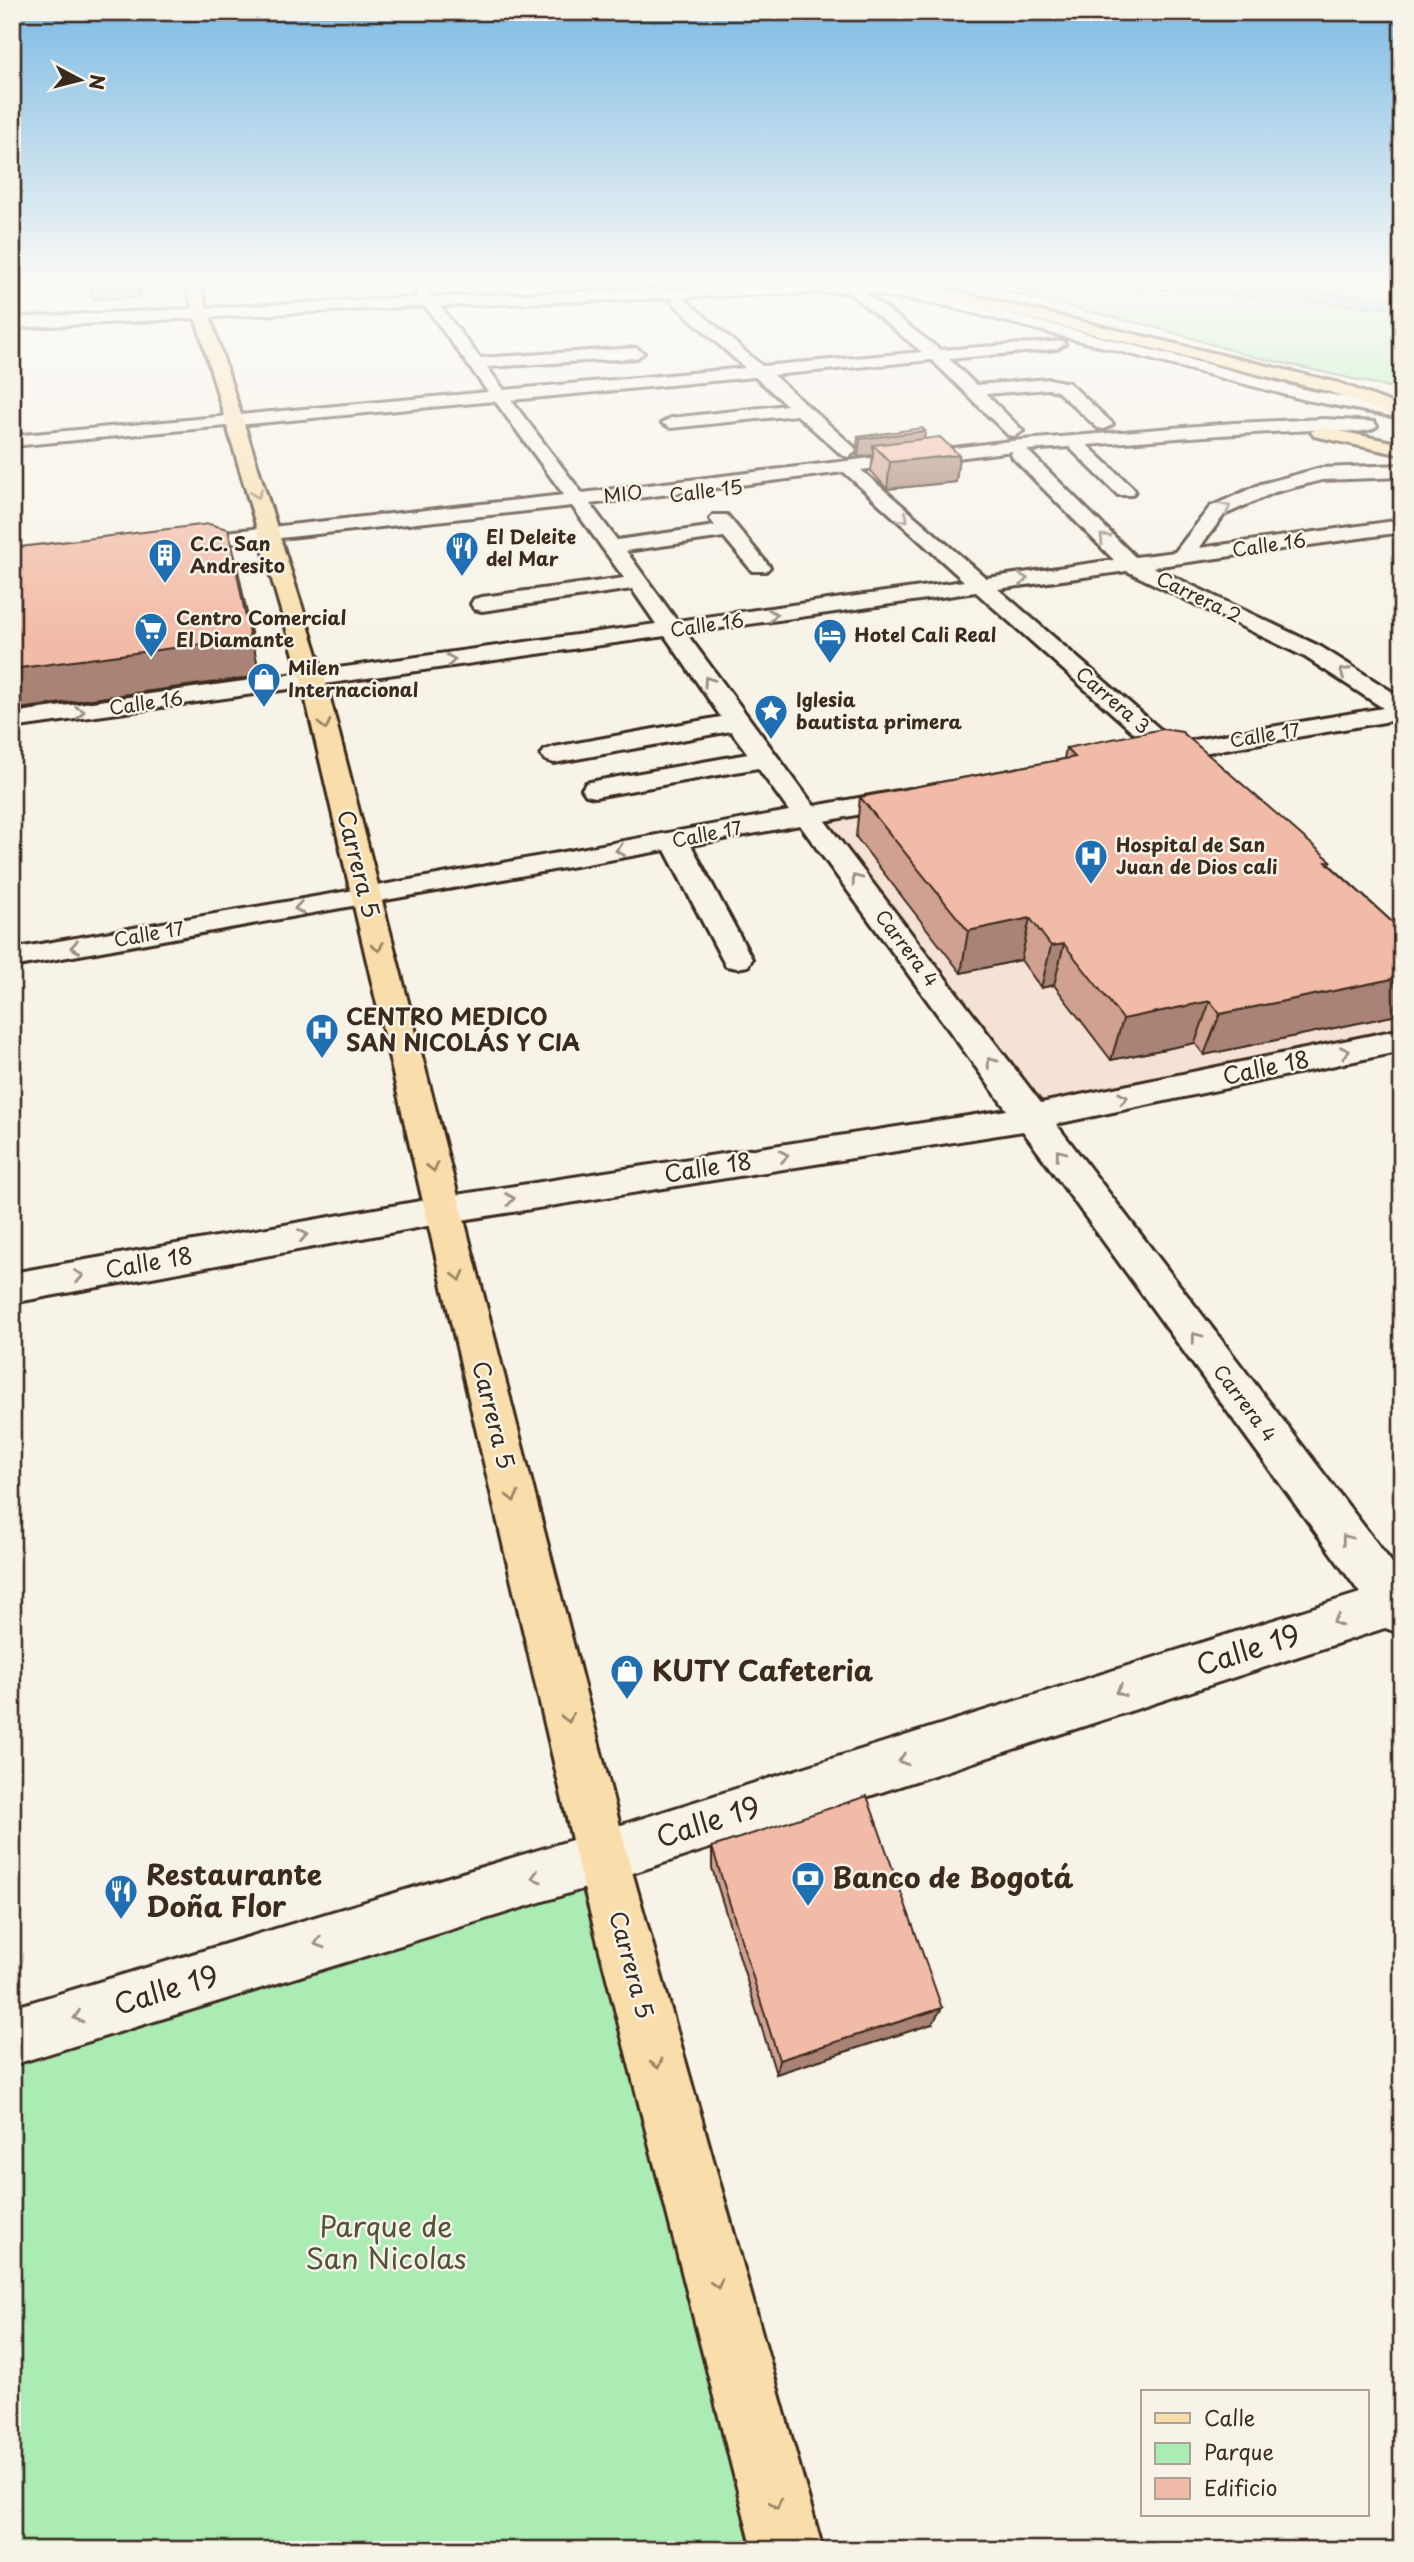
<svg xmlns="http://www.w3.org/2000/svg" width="1414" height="2562" viewBox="0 0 1414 2562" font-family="'Playpen Sans',sans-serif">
	<rect width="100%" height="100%" fill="#f7f3e8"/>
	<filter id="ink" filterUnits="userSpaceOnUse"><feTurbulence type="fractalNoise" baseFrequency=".0143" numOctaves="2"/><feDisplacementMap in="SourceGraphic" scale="14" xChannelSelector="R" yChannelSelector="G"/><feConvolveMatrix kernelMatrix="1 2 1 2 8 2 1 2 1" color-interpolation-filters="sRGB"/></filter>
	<g filter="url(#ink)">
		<!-- built -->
		<polygon fill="#f6e2d4" points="1171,751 1402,958 1402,1040 1032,1117 808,815"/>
		<!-- green -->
		<g fill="#abebb4" stroke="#738a69" stroke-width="2">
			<polygon points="963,282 1078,282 1402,309 1402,390 1247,355 1147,325"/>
			<polygon points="1188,282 1402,282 1402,300"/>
			<polygon points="602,1857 788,2550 12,2550 12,2037"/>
		</g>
		<!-- water -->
		<polygon fill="#80c6e1" stroke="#648893" stroke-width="2" points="1078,282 1188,282 1402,300 1402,309"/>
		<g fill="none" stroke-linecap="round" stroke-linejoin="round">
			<!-- shore -->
			<polyline stroke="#57686c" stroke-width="2" points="1156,282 1229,288 1232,282"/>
			<defs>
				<path id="minor" d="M408 282H422L434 297 860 283 944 297 1307 390 1402 408V418L1306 400 943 305 864 292 940 350 1063 341 1065 344 1057 349 949 359 976 385 1049 379 1069 383 1113 424 1104 429 1098 428 1057 391 1049 389 986 394 1023 431 1014 436 1008 435 932 360 773 375 854 447 857 451 848 457 842 455 797 415 671 428 662 423 671 418 787 405 755 377 511 400 582 493 1011 441 1234 423 1325 419 1374 422 1377 426C1368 436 1329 429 1314 430 1238 433 1163 439 1087 445L1132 487 1135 491 1132 495H1118L1069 447 1027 450 1135 557 1175 552 1210 507 1261 484 1321 468 1402 465V477L1322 480 1275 492 1224 515 1199 548 1402 520V532L1153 567 1321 647 1402 698V719L1191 755 1197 763 1193 768C1180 772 1175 768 1165 760L1148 763 1139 760 1135 755 1139 750 1150 747 976 592 686 633 814 806 909 789 918 791 922 797 918 803 825 821 1041 1103 1402 1029V1051L1056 1124 1402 1576V1634L1385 1628 602 1883 12 2065V2008L602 1831 1360 1593 1023 1131 443 1223 12 1303V1273L443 1197 1007 1110 800 825 691 845 752 959 748 966 737 968 726 966 722 959 665 850 12 967V949L366 888 789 811 758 768 595 797 586 795 582 789 586 783 595 781 748 754 731 731 554 763 545 760 541 755 545 750 554 747 721 717 665 636 12 728V713L656 624 632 589 482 611 474 609 471 604 474 599 482 597 624 578 572 506 179 549 172 547 169 543 172 539 179 537 564 495 495 401 12 446V436L488 392 425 306 12 328V318L419 297ZM848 292 922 352 762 366 682 297ZM674 298 672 301 674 304 745 368 504 390 487 367 636 358 644 353 636 348 480 358 440 306ZM1013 451 1011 454 1013 458 1114 560 986 578 861 470ZM844 472 964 581 677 621 626 551 724 537 752 571H766L770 567 727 515H713L710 519 715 526 617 540 590 504ZM1127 571 1305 657 1383 708 1176 743 998 589Z"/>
				<g id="major">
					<polygon points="185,282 199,282 325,679 628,1857 823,2550 753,2550 576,1857 301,679"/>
					<polygon points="892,282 916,282 1339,383 1402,407 1402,418 1327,391 894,285"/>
					<polygon points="1320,427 1402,444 1402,455 1314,436 1311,432"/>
				</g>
			</defs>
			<!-- minor casing -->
			<use href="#minor" stroke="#3b2a1e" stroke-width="6"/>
			<!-- major casing -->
			<use href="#major" stroke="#3b2a1e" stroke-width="6"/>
			<!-- minor -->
			<use href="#minor" fill="#f7f3e8" fill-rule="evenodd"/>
			<!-- major -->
			<use href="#major" fill="#f9deab" fill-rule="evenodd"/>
		</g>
		<!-- wall -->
		<g fill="#d0a190" stroke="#3b2a1e" stroke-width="2">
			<polygon points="89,282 142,282 140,297 94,299"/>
			<polygon points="925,431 924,439 959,455 956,482 887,489 871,471 873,455 858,457 856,455 858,437"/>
			<polygon points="1066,748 1331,861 1330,865 1402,931 1402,1014 1204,1055 1195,1043 1111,1060 1054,985 1041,988 1021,960 961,973 856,837 860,797 1064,759"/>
			<polygon points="712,1847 932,2024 776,2074 712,1868"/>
			<polygon points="1220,2544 1239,2550 1208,2550"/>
		</g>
		<!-- shaded-wall -->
		<g fill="#a98375" stroke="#3b2a1e" stroke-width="2">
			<polygon points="136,282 142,282 140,297"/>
			<polygon points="925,431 923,449 873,445 873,455 858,457 860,439"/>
			<polygon points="959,455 956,482 887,489 890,462"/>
			<polygon points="228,529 237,565 260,676 12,710 12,669"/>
			<polygon points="1030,918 1021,960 961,973 968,931"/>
			<polygon points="1064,944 1054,985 1041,988 1051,946"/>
			<polygon points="1402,977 1402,1014 1204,1055 1220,1014"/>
			<polygon points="1210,1001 1195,1043 1111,1060 1123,1019"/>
			<polygon points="942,2008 932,2024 776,2074 779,2060"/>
		</g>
		<!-- building -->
		<g fill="#f2bba7" stroke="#3b2a1e" stroke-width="2">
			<polygon points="922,428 925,431 860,439 858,437"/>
			<polygon points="940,437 959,455 890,462 873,445"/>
			<polygon points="209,524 228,529 250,638 12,669 12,548"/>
			<polygon points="1163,729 1182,732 1331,861 1326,862 1402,931 1402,977 1220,1014 1210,1001 1123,1019 1064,944 1051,946 1030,918 968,931 860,797 1075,757 1066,748"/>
			<polygon points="867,1796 942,2008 779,2060 712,1847"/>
		</g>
		<!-- one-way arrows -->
		<defs><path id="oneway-chevron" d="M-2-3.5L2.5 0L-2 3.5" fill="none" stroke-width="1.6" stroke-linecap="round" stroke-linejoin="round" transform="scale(1.75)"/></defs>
		<g stroke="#9a8464">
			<use href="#oneway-chevron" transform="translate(257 494) rotate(73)"/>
			<use href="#oneway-chevron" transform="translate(325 725) rotate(76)"/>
			<use href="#oneway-chevron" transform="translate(378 947) rotate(76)"/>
			<use href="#oneway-chevron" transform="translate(433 1167) rotate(76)"/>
			<use href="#oneway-chevron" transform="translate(459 1276) rotate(76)"/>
			<use href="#oneway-chevron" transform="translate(513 1497) rotate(76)"/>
			<use href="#oneway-chevron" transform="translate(568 1718) rotate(76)"/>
			<use href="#oneway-chevron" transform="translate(657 2064) rotate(75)"/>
			<use href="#oneway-chevron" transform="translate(717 2284) rotate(75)"/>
			<use href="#oneway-chevron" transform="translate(776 2504) rotate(75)"/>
		</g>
		<g stroke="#998e83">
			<use href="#oneway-chevron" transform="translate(1226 508) rotate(-28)"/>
			<use href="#oneway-chevron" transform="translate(904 518) rotate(41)"/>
			<use href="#oneway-chevron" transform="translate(1104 538) rotate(-135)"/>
			<use href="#oneway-chevron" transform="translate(1023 579) rotate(-8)"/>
			<use href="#oneway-chevron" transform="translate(773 615) rotate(-8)"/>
			<use href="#oneway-chevron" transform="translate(451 660) rotate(-8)"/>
			<use href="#oneway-chevron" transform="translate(1344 672) rotate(-147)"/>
			<use href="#oneway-chevron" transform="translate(708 681) rotate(-125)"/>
			<use href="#oneway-chevron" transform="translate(80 712) rotate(-8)"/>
			<use href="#oneway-chevron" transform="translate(620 850) rotate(170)"/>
			<use href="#oneway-chevron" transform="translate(856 879) rotate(-127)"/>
			<use href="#oneway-chevron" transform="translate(299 908) rotate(170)"/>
			<use href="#oneway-chevron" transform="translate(75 947) rotate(170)"/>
			<use href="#oneway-chevron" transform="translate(1345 1052) rotate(-12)"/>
			<use href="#oneway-chevron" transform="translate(991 1062) rotate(-127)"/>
			<use href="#oneway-chevron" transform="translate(1123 1098) rotate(-12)"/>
			<use href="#oneway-chevron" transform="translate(1060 1154) rotate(-127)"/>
			<use href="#oneway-chevron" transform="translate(784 1156) rotate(-9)"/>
			<use href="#oneway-chevron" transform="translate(510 1199) rotate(-9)"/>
			<use href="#oneway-chevron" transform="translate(303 1235) rotate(-10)"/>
			<use href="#oneway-chevron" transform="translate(79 1276) rotate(-10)"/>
			<use href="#oneway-chevron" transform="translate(1196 1337) rotate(-127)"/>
			<use href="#oneway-chevron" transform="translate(1346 1539) rotate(-127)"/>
			<use href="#oneway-chevron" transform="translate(1337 1621) rotate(162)"/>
			<use href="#oneway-chevron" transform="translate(1120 1691) rotate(162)"/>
			<use href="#oneway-chevron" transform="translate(903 1760) rotate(162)"/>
			<use href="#oneway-chevron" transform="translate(536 1877) rotate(163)"/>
			<use href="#oneway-chevron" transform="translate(319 1943) rotate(163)"/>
			<use href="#oneway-chevron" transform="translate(78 2017) rotate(163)"/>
		</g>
	</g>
	<!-- sky -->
	<linearGradient id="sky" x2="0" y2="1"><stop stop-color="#7ebbe5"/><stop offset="0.44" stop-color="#fbfaf5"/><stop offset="1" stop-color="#fbfaf5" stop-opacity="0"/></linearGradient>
	<rect width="1414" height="640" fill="url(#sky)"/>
	<!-- icons -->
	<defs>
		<symbol id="restaurant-pin" viewBox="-11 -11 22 30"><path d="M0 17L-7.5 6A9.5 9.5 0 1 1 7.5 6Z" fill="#1f6fb2" stroke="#f7f3e8"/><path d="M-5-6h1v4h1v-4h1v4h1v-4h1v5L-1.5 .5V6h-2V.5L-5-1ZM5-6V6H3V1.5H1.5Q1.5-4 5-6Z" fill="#fff"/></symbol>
		<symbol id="building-pin" viewBox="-11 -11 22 30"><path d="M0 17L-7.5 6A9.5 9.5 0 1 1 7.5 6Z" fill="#1f6fb2" stroke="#f7f3e8"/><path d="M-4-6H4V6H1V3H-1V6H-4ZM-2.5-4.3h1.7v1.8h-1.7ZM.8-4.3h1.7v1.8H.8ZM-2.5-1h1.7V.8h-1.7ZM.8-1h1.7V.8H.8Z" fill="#fff"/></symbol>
		<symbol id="supermarket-pin" viewBox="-11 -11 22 30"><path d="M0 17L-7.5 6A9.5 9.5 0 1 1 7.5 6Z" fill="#1f6fb2" stroke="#f7f3e8"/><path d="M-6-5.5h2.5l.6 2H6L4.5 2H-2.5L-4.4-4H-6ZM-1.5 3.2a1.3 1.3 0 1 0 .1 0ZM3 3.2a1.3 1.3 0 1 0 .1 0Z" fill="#fff"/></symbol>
		<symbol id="hotel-pin" viewBox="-11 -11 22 30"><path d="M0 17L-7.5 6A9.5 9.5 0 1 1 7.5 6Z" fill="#1f6fb2" stroke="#f7f3e8"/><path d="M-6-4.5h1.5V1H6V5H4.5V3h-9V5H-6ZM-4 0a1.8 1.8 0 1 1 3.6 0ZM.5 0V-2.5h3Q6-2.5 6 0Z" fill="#fff"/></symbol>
		<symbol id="shop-pin" viewBox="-11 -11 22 30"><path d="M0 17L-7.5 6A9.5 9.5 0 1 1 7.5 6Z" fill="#1f6fb2" stroke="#f7f3e8"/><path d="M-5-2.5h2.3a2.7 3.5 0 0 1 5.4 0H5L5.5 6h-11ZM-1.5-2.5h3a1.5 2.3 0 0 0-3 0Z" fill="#fff"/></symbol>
		<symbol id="sight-pin" viewBox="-11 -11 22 30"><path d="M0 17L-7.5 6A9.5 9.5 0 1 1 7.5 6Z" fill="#1f6fb2" stroke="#f7f3e8"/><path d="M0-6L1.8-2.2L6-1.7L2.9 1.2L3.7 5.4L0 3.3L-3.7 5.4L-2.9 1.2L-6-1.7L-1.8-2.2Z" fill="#fff"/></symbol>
		<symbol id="hospital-pin" viewBox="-11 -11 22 30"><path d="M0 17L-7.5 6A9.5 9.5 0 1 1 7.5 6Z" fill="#1f6fb2" stroke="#f7f3e8"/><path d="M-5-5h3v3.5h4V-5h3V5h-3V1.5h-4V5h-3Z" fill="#fff"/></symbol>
		<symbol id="bank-pin" viewBox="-11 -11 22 30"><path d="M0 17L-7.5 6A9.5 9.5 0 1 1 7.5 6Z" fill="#1f6fb2" stroke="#f7f3e8"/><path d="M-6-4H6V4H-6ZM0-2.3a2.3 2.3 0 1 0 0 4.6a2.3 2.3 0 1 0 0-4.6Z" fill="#fff"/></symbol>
	</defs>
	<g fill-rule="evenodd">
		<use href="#restaurant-pin" x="443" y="529" width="38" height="52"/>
		<use href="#building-pin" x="146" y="536" width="38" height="52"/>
		<use href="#supermarket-pin" x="132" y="610" width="38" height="52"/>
		<use href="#hotel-pin" x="811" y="616" width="38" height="52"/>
		<use href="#shop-pin" x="245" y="660" width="38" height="52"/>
		<use href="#sight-pin" x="752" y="692" width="38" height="52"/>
		<use href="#hospital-pin" x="1072" y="837" width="38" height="52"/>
		<use href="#hospital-pin" x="303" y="1011" width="38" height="52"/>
		<use href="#shop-pin" x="608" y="1652" width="38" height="52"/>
		<use href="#bank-pin" x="789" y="1859" width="38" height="52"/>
		<use href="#restaurant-pin" x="102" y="1872" width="38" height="52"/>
	</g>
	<g text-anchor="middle" stroke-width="5" stroke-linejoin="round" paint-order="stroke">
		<!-- far-street labels -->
		<g font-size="19" fill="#3b2a1e" stroke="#f7f3e8">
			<text transform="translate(706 491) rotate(-7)" y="7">Calle 15</text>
			<text transform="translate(623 494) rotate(-7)" y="7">MIO</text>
			<text transform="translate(1269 545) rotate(-8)" y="7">Calle 16</text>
			<text transform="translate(1199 597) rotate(26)" y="7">Carrera 2</text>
			<text transform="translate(707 625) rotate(-8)" y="7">Calle 16</text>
			<text transform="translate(1113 700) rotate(41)" y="7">Carrera 3</text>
			<text transform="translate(146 703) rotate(-8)" y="7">Calle 16</text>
			<text transform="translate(1265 735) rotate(-9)" y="7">Calle 17</text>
			<text transform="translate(707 834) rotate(-11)" y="7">Calle 17</text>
			<text transform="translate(149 934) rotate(-10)" y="7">Calle 17</text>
			<text transform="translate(907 948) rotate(53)" y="7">Carrera 4</text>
			<text transform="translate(1245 1403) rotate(53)" y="7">Carrera 4</text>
		</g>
		<!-- far-poi labels -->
		<g font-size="19" font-weight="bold" fill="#3b2a1e" stroke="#f7f3e8" text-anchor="start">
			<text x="486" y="544">El Deleite<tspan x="486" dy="22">del Mar</tspan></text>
			<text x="190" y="551">C.C. San<tspan x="190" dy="22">Andresito</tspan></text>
			<text x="176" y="625">Centro Comercial<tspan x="176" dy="22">El Diamante</tspan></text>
			<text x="854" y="642">Hotel Cali Real</text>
			<text x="288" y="675">Milen<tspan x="288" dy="22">Internacional</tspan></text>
			<text x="796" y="707">Iglesia<tspan x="796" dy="22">bautista primera</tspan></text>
			<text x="1116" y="852">Hospital de San<tspan x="1116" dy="22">Juan de Dios cali</tspan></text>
		</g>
		<!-- street labels -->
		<g font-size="23" fill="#3b2a1e" stroke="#f7f3e8">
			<text transform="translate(358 864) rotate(76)" y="8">Carrera 5</text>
			<text transform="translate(1266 1068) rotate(-12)" y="8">Calle 18</text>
			<text transform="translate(708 1168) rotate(-9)" y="8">Calle 18</text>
			<text transform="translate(149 1263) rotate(-10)" y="8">Calle 18</text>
			<text transform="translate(493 1415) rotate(76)" y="8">Carrera 5</text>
			<text transform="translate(631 1965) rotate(75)" y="8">Carrera 5</text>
		</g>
		<!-- poi labels -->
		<g font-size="23" font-weight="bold" fill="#3b2a1e" stroke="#f7f3e8" text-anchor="start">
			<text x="346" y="1025">CENTRO MEDICO<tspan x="346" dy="26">SAN NICOLÁS Y CIA</tspan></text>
		</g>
		<!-- near-street labels -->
		<g font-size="28" fill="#3b2a1e" stroke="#f7f3e8">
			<text transform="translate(1248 1650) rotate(-18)" y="10">Calle 19</text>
			<text transform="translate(708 1822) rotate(-18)" y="10">Calle 19</text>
			<text transform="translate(166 1990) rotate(-17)" y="10">Calle 19</text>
		</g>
		<!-- near-poi labels -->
		<g font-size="28" font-weight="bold" fill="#3b2a1e" stroke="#f7f3e8" text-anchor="start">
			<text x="652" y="1681">KUTY Cafeteria</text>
			<text x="146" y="1885">Restaurante<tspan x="146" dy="32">Doña Flor</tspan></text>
			<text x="832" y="1888">Banco de Bogotá</text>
		</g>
		<!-- near-park labels -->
		<g font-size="28" fill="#51513c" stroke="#f7f3e8">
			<text x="386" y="2237">Parque de<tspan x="386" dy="32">San Nicolas</tspan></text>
		</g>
	</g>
	<!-- margin -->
	<rect width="1414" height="2562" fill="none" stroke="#f7f3e8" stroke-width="42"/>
	<rect x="21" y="21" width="1372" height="2520" fill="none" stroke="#3b2a1e" stroke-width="2.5" filter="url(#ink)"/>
	<!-- legend -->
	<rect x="1141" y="2390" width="228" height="126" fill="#f7f3e8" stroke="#aca397" stroke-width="2"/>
	<rect x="1155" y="2413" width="35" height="10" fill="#f9deab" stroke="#aca397" stroke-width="2"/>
	<text x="1204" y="2426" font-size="21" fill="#3b2a1e">Calle</text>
	<rect x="1155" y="2443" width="35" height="21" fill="#abebb4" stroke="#aca397" stroke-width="2"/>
	<text x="1204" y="2460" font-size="21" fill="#3b2a1e">Parque</text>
	<rect x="1155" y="2478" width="35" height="21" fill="#f2bba7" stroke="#aca397" stroke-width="2"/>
	<text x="1204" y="2496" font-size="21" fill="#3b2a1e">Edificio</text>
	<!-- north arrow -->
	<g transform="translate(80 80) rotate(97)" stroke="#f7f3e8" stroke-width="5" paint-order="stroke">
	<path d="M0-5L12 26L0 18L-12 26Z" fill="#3b2a1e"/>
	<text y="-10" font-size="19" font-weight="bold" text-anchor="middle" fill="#3b2a1e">N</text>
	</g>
</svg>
